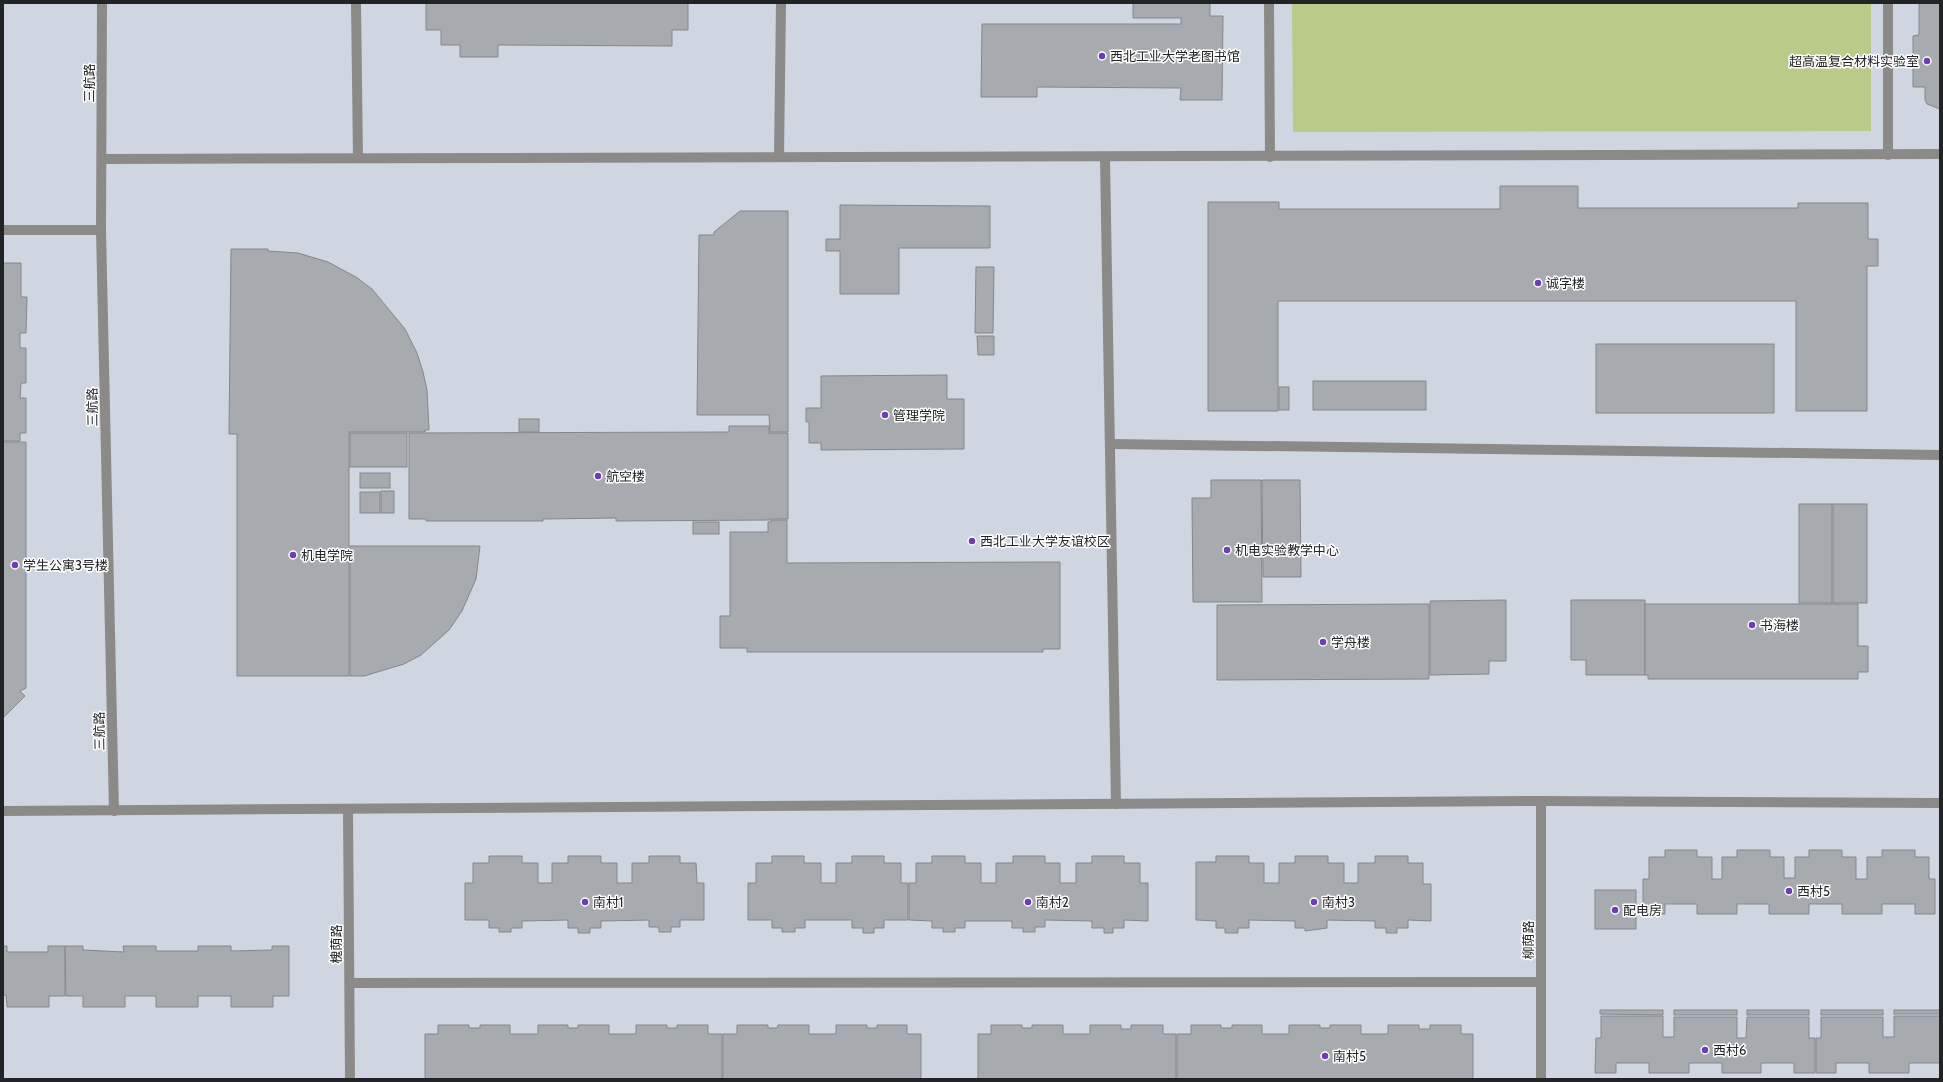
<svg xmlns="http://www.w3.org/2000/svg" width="1943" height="1082" viewBox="0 0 1943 1082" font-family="Cabin,'Noto Sans SC',sans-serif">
	<rect width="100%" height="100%" fill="#dde0e5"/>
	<!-- built -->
	<rect fill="#cfd6e2" x="3" y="3" width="1937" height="1076"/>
	<!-- green -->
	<polygon fill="#baca88" points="1292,3 1871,3 1871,131 1293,132"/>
	<!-- building -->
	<g fill="#a7aaaf" stroke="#84878b">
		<polygon points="426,3 688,3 688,30 672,30 672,46 498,45 498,57 460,57 460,45 441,45 441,30 426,30"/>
		<polygon points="1133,3 1210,3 1210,16 1223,16 1222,100 1180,100 1181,88 1037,87 1037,97 981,97 982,24 1181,24 1181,18 1133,18"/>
		<polygon points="1919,3 1940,3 1940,109 1927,104 1925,100 1925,87 1913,87 1913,36 1919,35"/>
		<polygon points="1500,186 1578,186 1578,208 1798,208 1798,203 1868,203 1868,239 1878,239 1878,266 1867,266 1867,411 1796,411 1796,301 1278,301 1278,411 1208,411 1208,202 1279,202 1279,209 1500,209"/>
		<polygon points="840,205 990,206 990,248 899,248 899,294 840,294 840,251 826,251 826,239 840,239"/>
		<polygon points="740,211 788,211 788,432 770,432 769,415 697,415 699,235 714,235 714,232"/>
		<polygon points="231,249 268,249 268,251 298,253 328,262 356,277 372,289 405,329 417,353 423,372 427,390 429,430 425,430 425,432 349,432 349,676 237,676 237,434 229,434"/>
		<polygon points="3,263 21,263 21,297 27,297 26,333 20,333 20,348 26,348 26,383 21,383 20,398 26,398 26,433 20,433 20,441 3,441"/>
		<polygon points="976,267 994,267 993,333 975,333"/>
		<polygon points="977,336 994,336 994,355 978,355"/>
		<rect x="1596" y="344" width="178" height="69"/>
		<polygon points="947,375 947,399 964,399 964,449 821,450 821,443 809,443 809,422 806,422 806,408 821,408 821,376"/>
		<rect x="1313" y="381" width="113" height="29"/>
		<rect x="1279" y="387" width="10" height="23"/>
		<rect x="519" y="419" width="20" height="13"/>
		<polygon points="729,426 769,426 769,433 788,433 788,519 770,519 770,520 616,521 616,518 543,519 543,521 426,521 426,519 409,519 409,433 729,432"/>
		<rect x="350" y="433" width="57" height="34"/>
		<polygon points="3,442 26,442 26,688 20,691 25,696 3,718"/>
		<rect x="360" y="473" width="30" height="15"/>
		<polygon points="1211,480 1261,480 1262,602 1193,602 1192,498 1211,498"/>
		<polygon points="1262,480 1300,480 1301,577 1263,577"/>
		<rect x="381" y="491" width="13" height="22"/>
		<rect x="360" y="492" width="20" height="21"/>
		<rect x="1799" y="504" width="33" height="99"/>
		<rect x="1833" y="504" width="34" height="99"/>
		<polygon points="771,520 787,520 787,563 1060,562 1060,649 1043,649 1043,652 747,652 747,648 720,648 720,616 730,616 730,532 768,532 768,522 771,522"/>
		<rect x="693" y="522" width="26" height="12"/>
		<polygon points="350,546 480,546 476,579 462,611 449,630 421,655 404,664 364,676 350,676"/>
		<polygon points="1506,600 1506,661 1489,661 1489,674 1430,675 1430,601"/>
		<polygon points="1571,600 1645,600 1645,675 1586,675 1586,660 1571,660"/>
		<polygon points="1429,604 1429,679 1217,680 1217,605"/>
		<polygon points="1645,604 1858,604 1858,646 1868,646 1868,672 1858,672 1858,679 1648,679 1648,675 1645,675"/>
		<polygon points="1665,850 1697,850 1697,857 1712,857 1712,879 1722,879 1722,857 1737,857 1737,850 1770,850 1770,857 1784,857 1784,878 1795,878 1795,857 1809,857 1809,850 1842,850 1842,857 1856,857 1856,879 1867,879 1867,857 1882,857 1882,850 1915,850 1915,857 1929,857 1929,879 1935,879 1935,914 1915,914 1915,904 1882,904 1882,914 1842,914 1842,904 1809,904 1809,914 1769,914 1769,904 1737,904 1737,914 1697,914 1697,904 1665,904 1665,914 1643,914 1643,879 1649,879 1649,857 1665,857"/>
		<polygon points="489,856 522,856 522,863 538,863 538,883 552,883 552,863 568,863 568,856 601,856 601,863 617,863 617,883 632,883 632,863 649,863 649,856 680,856 680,863 696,863 697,883 704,883 704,920 680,920 680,927 671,927 671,932 659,932 659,927 649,927 649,920 601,921 601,928 590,928 590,933 578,933 578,928 568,928 568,920 522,921 522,928 511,928 511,932 499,932 499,928 489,928 489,920 465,920 465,883 473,883 473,863 489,863"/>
		<polygon points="772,856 804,856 804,863 821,863 821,883 836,883 836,863 852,863 852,856 884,856 884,863 901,863 901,883 908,883 908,920 884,920 884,928 874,928 874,933 863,933 863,928 852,928 852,920 805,920 805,928 795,928 795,932 782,932 782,928 772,928 772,920 748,920 748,883 756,883 756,863 772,863"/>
		<polygon points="932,856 965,856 965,863 981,863 981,883 996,883 996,863 1013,863 1013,856 1045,856 1045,863 1060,863 1060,883 1076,883 1076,863 1092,863 1092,856 1124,856 1124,863 1140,863 1140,883 1148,883 1148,921 1124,920 1124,928 1113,928 1113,933 1104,933 1104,928 1092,928 1092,921 1045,920 1045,927 1035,927 1035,932 1023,932 1023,928 1012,928 1012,921 965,921 965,928 955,928 955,932 943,932 943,928 932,928 932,921 909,920 909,883 916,883 916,863 932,863"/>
		<polygon points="1216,856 1249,856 1249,863 1264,863 1264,883 1279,883 1279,863 1295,863 1295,856 1328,856 1328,863 1344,863 1344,883 1358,883 1358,863 1375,863 1375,856 1408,856 1408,863 1423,863 1423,884 1431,884 1431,921 1408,920 1408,928 1397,928 1397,933 1386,933 1386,928 1375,928 1375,921 1327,920 1327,928 1305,931 1305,928 1295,928 1295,921 1249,920 1249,928 1238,928 1238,933 1225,933 1225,928 1216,928 1216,921 1196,920 1196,862 1216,862"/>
		<rect x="1595" y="890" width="41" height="39"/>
		<polygon points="3,946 7,946 7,952 48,952 48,946 65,946 65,996 49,996 49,1007 7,1007 6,995 3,995"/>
		<polygon points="65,946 83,946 83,950 124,952 123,946 156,946 156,951 198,951 198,946 231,946 231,951 272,950 272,946 289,946 289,996 273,996 273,1007 231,1007 231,996 198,996 198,1007 156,1007 156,996 125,996 125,1007 83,1007 83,996 66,996"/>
		<polygon points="1600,1010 1663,1010 1663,1015 1600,1014"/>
		<rect x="1674" y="1010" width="63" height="5"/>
		<rect x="1747" y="1010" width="62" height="5"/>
		<rect x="1821" y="1010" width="62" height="5"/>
		<rect x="1894" y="1010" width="46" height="4"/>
		<polygon points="1601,1016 1663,1016 1663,1037 1674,1037 1674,1017 1737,1017 1737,1038 1746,1038 1747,1017 1809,1017 1809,1038 1815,1038 1815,1073 1794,1073 1794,1063 1761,1063 1761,1073 1722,1073 1722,1063 1689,1063 1689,1073 1649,1073 1649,1063 1616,1063 1616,1073 1595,1073 1596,1038 1601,1038"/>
		<polygon points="1894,1016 1940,1016 1940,1063 1909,1063 1909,1073 1869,1073 1869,1063 1836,1063 1836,1073 1816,1073 1816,1038 1821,1038 1821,1017 1883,1017 1883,1037 1894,1037"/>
		<polygon points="438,1025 469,1025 469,1028 480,1028 480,1025 510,1025 510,1034 538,1034 538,1025 568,1025 568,1028 578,1028 578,1025 609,1025 609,1034 636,1034 636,1025 667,1025 667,1028 677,1028 677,1025 708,1025 708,1034 722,1034 722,1079 425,1079 425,1034 438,1034"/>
		<polygon points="737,1025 768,1025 768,1028 777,1028 778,1025 809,1025 809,1034 836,1034 836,1025 867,1025 867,1028 877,1028 877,1025 907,1025 907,1034 921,1034 921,1079 723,1079 723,1034 737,1034"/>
		<polygon points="991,1025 1022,1025 1022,1028 1032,1028 1032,1025 1063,1025 1063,1034 1090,1034 1090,1025 1121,1025 1121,1029 1131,1029 1131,1025 1163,1025 1163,1034 1176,1034 1176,1079 978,1079 978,1034 991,1034"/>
		<polygon points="1191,1025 1221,1025 1221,1028 1232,1028 1232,1025 1262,1025 1262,1034 1289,1034 1289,1025 1320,1025 1320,1028 1330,1028 1330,1025 1361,1025 1361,1034 1388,1034 1388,1025 1419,1025 1419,1029 1430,1029 1430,1025 1461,1025 1461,1034 1473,1034 1473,1079 1177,1079 1177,1034 1191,1034"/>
	</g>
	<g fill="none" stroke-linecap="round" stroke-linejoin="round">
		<!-- lane -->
		<g stroke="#8c8a88" stroke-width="10">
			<polyline points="356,3 358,158"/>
			<polyline points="1269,3 1270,157"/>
			<polyline points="1888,3 1888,155"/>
			<polyline points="1110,444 1940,455"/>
			<polyline points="350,983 1541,982"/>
		</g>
		<!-- street -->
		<g stroke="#8c8a88" stroke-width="10">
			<polyline points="102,3 101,230 114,811"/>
			<polyline points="779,157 781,3"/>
			<polyline points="1105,157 1116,804"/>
			<polyline points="102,159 1940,154"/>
			<polyline points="3,230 101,230"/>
			<polyline points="1541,801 1541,1079"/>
			<polyline points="348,809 350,1079"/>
			<polyline points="3,811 1541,801 1940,803"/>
		</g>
	</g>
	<!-- markers -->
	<g fill="#6f3cb3" stroke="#fff" stroke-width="1.5">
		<circle cx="1102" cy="56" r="4"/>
		<circle cx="1927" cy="61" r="4"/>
		<circle cx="1538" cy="283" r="4"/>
		<circle cx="885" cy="415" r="4"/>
		<circle cx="598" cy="476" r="4"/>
		<circle cx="972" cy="541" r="4"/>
		<circle cx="1227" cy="550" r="4"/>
		<circle cx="293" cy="555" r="4"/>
		<circle cx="15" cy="565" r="4"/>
		<circle cx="1752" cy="625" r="4"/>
		<circle cx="1323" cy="642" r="4"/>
		<circle cx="1789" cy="891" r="4"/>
		<circle cx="585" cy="902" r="4"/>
		<circle cx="1028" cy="902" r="4"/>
		<circle cx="1314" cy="902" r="4"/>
		<circle cx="1615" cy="910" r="4"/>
		<circle cx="1705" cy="1050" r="4"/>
		<circle cx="1325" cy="1056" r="4"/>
	</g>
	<g text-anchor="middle" stroke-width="3" stroke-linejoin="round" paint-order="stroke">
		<!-- poi labels -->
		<g font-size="13" fill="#222325" stroke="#fff" text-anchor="start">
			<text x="1110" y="61">西北工业大学老图书馆</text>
			<text x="1919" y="66" text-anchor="end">超高温复合材料实验室</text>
			<text x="1546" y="288">诚字楼</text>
			<text x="893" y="420">管理学院</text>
			<text x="606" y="481">航空楼</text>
			<text x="980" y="546">西北工业大学友谊校区</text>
			<text x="1235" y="555">机电实验教学中心</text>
			<text x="301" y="560">机电学院</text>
			<text x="23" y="570">学生公寓3号楼</text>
			<text x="1760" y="630">书海楼</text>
			<text x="1331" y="647">学舟楼</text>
			<text x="1797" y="896">西村5</text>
			<text x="593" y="907">南村1</text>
			<text x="1036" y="907">南村2</text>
			<text x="1322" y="907">南村3</text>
			<text x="1623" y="915">配电房</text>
			<text x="1713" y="1055">西村6</text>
			<text x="1333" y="1061">南村5</text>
		</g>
		<!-- street labels -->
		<g font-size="13" fill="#222325" stroke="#fff">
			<text transform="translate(89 83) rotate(-90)" y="5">三航路</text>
			<text transform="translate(92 407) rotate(-91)" y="5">三航路</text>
			<text transform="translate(99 731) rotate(-91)" y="5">三航路</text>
			<text transform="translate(1528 940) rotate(-90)" y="5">柳荫路</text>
			<text transform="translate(336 944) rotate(-90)" y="5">槐荫路</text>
		</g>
	</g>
	<!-- border -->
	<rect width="1943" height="1082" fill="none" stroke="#222325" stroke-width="8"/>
</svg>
